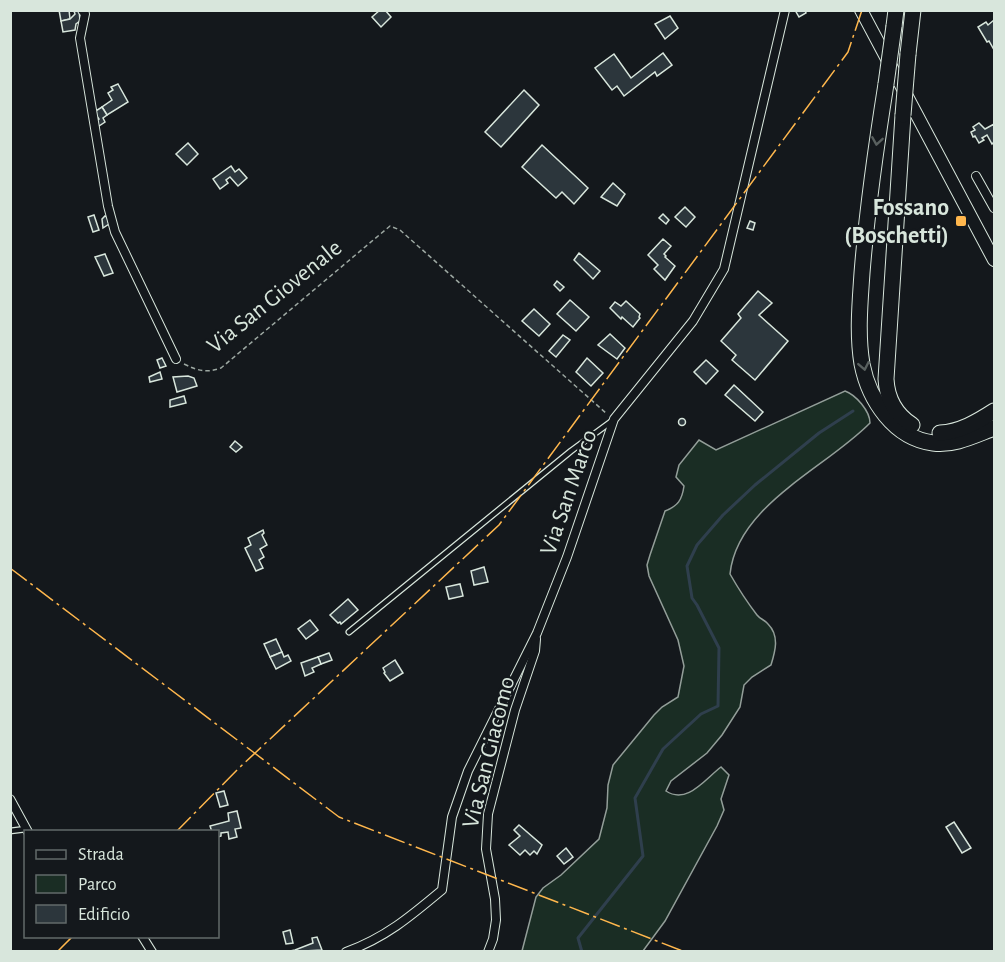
<svg xmlns="http://www.w3.org/2000/svg" width="1005" height="962" viewBox="0 0 1005 962" font-family="'Alegreya Sans',sans-serif">
	<rect width="100%" height="100%" fill="#14181c"/>
	<!-- green -->
	<path fill="#1a2d24" stroke="#939e99" stroke-width="1.5" d="M845 391C856 395 870 411 870 423 826 468 737 505 730 574 738 588 747 602 757 615 760 619 765 620 768 624 780 636 775 652 771 665L752 677 744 685 740 707 722 735 707 753 671 781 666 791C687 805 705 779 721 767L729 775 721 799 724 810 717 826 665 921 643 951H522L536 897 543 888 561 875 599 839 607 808 608 785 613 765 654 715 662 707 678 697 684 666 678 640 649 576 647 565 650 555 665 511C678 506 682 500 684 486L676 477 679 465 699 440 716 450Z"/>
	<g fill="none" stroke-linecap="round" stroke-linejoin="round">
		<!-- stream -->
		<polyline stroke="#2f3f4d" stroke-width="3" points="582,952 578,938 643,856 635,798 663,749 701,714 718,706 719,648 697,605 692,598 687,566 697,545 723,515 755,485 819,433 853,411"/>
	</g>
	<!-- building -->
	<g fill="#2c363c" stroke="#d8e6dc" stroke-width="1.5">
		<polygon points="59,10 69,10 70,19 61,21"/>
		<polygon points="79,10 80,21 76,24 75,30 63,32 61,21 70,19 75,14 74,11"/>
		<polygon points="380,10 385,10 391,17 381,27 372,17"/>
		<polygon points="795,10 805,10 806,13 799,17"/>
		<polygon points="670,16 678,28 665,39 655,24"/>
		<polygon points="994,20 994,47 993,48 989,41 987,42 978,27 986,22 988,25"/>
		<polygon points="663,53 672,65 657,76 655,72 624,96 617,86 612,90 595,68 614,54 631,78"/>
		<polygon points="118,84 128,102 107,115 102,107 112,100 108,93 113,90 111,87"/>
		<polygon points="524,90 539,105 501,147 485,132"/>
		<polygon points="102,107 107,115 103,118 105,122 99,126 96,121 99,119 94,112"/>
		<polygon points="979,123 985,129 994,124 994,142 992,144 987,135 982,138 984,140 979,143 975,136 973,137 971,132 975,130 973,127"/>
		<polygon points="188,143 198,154 187,165 176,154"/>
		<polygon points="542,145 588,188 574,204 562,192 556,198 522,167"/>
		<polygon points="231,166 235,172 239,169 247,178 238,186 230,177 226,180 228,183 220,189 213,179"/>
		<polygon points="613,183 625,194 617,206 601,197"/>
		<polygon points="685,207 695,217 686,227 675,217"/>
		<polygon points="663,214 669,220 666,224 659,218"/>
		<polygon points="94,215 99,230 93,232 88,217"/>
		<polygon points="105,216 107,217 109,224 103,228 102,219"/>
		<polygon points="750,221 755,223 753,230 747,228"/>
		<polygon points="663,239 671,246 664,254 666,256 665,257 675,266 665,280 654,269 658,265 648,255"/>
		<polygon points="579,253 600,271 593,279 574,260"/>
		<polygon points="105,254 113,273 104,276 95,257"/>
		<polygon points="557,281 564,287 560,291 554,285"/>
		<polygon points="758,291 772,303 759,315 788,341 755,380 732,360 736,355 721,341 741,318 738,314"/>
		<polygon points="570,300 589,317 576,331 557,314"/>
		<polygon points="626,301 640,314 639,317 640,318 633,327 622,317 621,319 610,308 615,302 621,306"/>
		<polygon points="534,309 550,324 539,336 522,321"/>
		<polygon points="610,334 625,348 617,359 598,345"/>
		<polygon points="563,335 570,340 556,357 549,351"/>
		<polygon points="162,358 166,366 160,368 157,360"/>
		<polygon points="587,358 603,373 591,386 576,372"/>
		<polygon points="706,360 718,371 706,384 694,372"/>
		<polygon points="160,372 162,379 150,382 149,377"/>
		<polygon points="188,376 194,378 197,386 177,392 173,377"/>
		<polygon points="734,385 763,412 755,421 725,395"/>
		<polygon points="184,396 186,403 170,407 170,400"/>
		<circle cx="682" cy="422" r="3.5"/>
		<polygon points="235,441 242,447 236,452 230,447"/>
		<polygon points="263,530 264,533 262,535 267,545 260,549 264,557 259,560 263,568 256,571 245,548 251,545 248,538"/>
		<polygon points="484,567 488,582 474,585 471,571"/>
		<polygon points="460,584 463,596 449,599 446,587"/>
		<polygon points="348,599 358,610 341,624 340,622 338,623 330,615"/>
		<polygon points="310,620 318,630 306,639 298,629"/>
		<polygon points="276,639 282,652 270,657 264,644"/>
		<polygon points="282,652 284,657 288,655 291,661 276,669 270,657"/>
		<polygon points="329,653 332,660 321,664 318,657"/>
		<polygon points="318,657 321,664 312,668 314,672 305,676 301,663"/>
		<polygon points="395,660 403,673 390,681 384,673 385,672 383,668"/>
		<polygon points="224,791 228,805 220,807 216,793"/>
		<polygon points="237,811 241,828 235,829 237,837 229,839 228,832 221,833 221,836 218,837 218,832 212,832 210,826 229,821 228,813"/>
		<polygon points="954,822 971,848 962,853 946,827"/>
		<polygon points="519,825 542,845 537,854 534,851 530,855 525,850 520,855 509,845 520,836 514,830"/>
		<polygon points="566,848 573,857 564,864 557,856"/>
		<polygon points="290,930 293,943 286,944 283,932"/>
		<polygon points="317,937 322,950 285,952 295,950 313,943 312,938"/>
	</g>
	<g fill="none" stroke-linecap="round" stroke-linejoin="round">
		<defs>
			<g id="lane">
				<polyline points="349,632 571,451 612,421"/>
				<polyline points="10,831 26,829"/>
			</g>
			<g id="street">
				<polyline points="82,10 85,14 80,38 108,206 115,232 176,359"/>
				<polyline points="976,176 994,208"/>
				<polyline points="10,799 28,832"/>
				<polyline points="142,936 152,952"/>
				<path d="M346 952C385 938 411 916 442 890L452 817 468 771 537 633 567 557 614 419 693 321 724 269 785 10"/>
				<polyline points="488,952 493,939 496,920 495,899 486,849 488,814 515,710 535,651 536,639"/>
			</g>
			<polyline id="secondary" points="861,10 994,260"/>
			<g id="highway">
				<polyline points="894,26 896,10"/>
				<polyline points="908,54 913,10"/>
				<path d="M886 84C876 147 867 209 862 273 860 303 857 334 862 364 869 400 894 438 933 443 954 446 975 435 994 428"/>
				<path d="M903 115 886 379C887 399 895 414 912 425"/>
				<path d="M940 433C960 432 977 422 994 411"/>
			</g>
		</defs>
		<!-- lane casing -->
		<use href="#lane" stroke="#d8e6dc" stroke-width="7"/>
		<!-- street casing -->
		<use href="#street" stroke="#d8e6dc" stroke-width="10"/>
		<!-- secondary casing -->
		<use href="#secondary" stroke="#d8e6dc" stroke-width="14"/>
		<!-- highway casing -->
		<use href="#highway" stroke="#d8e6dc" stroke-width="17"/>
		<!-- path -->
		<path stroke="#9da8a2" stroke-width="1.5" stroke-dasharray="4.5 3" stroke-linecap="butt" d="M184 364C198 371 207 373 221 368L390 226 400 230 607 414"/>
		<!-- lane -->
		<use href="#lane" stroke="#14181c" stroke-width="4.5"/>
		<!-- street -->
		<use href="#street" stroke="#14181c" stroke-width="8"/>
		<!-- secondary -->
		<use href="#secondary" stroke="#14181c" stroke-width="12"/>
		<!-- highway -->
		<use href="#highway" stroke="#14181c" stroke-width="15"/>
		<defs>
			<g id="highway-bridge">
				<polyline points="886,84 894,26"/>
				<polyline points="903,115 908,54"/>
			</g>
		</defs>
		<!-- highway-bridge casing -->
		<use href="#highway-bridge" stroke="#d8e6dc" stroke-width="17" stroke-linecap="butt"/>
		<!-- highway-bridge -->
		<use href="#highway-bridge" stroke="#14181c" stroke-width="15"/>
		<!-- power -->
		<g stroke="#ffb74d" stroke-width="1.5" stroke-dasharray="21 4.5 3 4.5" stroke-linecap="butt">
			<polyline points="10,568 339,817 685,952"/>
			<polyline points="176,832 239,768 499,525 848,52 862,10"/>
			<polyline points="57,952 73,936"/>
		</g>
	</g>
	<!-- one-way arrows -->
	<defs><path id="oneway-chevron" d="M-2-3.5L2.5 0L-2 3.5" fill="none" stroke-width="1.6" stroke-linecap="round" stroke-linejoin="round" transform="scale(1.5)"/></defs>
	<g stroke="#59605f">
		<use href="#oneway-chevron" transform="translate(877 141) rotate(99)"/>
		<use href="#oneway-chevron" transform="translate(864 366) rotate(79)"/>
	</g>
	<!-- markers -->
	<rect fill="#ffb74d" stroke="#14181c" stroke-width="2" x="955" y="215" width="12" height="12" rx="3"/>
	<g text-anchor="middle" stroke-width="4.5" stroke-linejoin="round" paint-order="stroke">
		<!-- poi labels -->
		<g font-size="24" font-weight="bold" fill="#d8e6dc" stroke="#14181c" text-anchor="end">
			<text x="949" y="215">Fossano<tspan x="949" dy="28">(Boschetti)</tspan></text>
		</g>
		<!-- street labels -->
		<g font-size="24" fill="#d8e6dc" stroke="#14181c">
			<text transform="translate(274 296) rotate(-39)" y="8">Via San Giovenale</text>
			<text transform="translate(568 492) rotate(-71)" y="8">Via San Marco</text>
			<text transform="translate(488 752) rotate(-76)" y="8">Via San Giacomo</text>
		</g>
	</g>
	<!-- border -->
	<rect width="1005" height="962" fill="none" stroke="#d8e6dc" stroke-width="24"/>
	<!-- legend -->
	<rect x="24" y="830" width="195" height="108" fill="#14181c" stroke="#626a69" stroke-width="1.5"/>
	<rect x="36" y="850" width="30" height="9" fill="#14181c" stroke="#626a69" stroke-width="1.5"/>
	<text x="78" y="860" font-size="18" fill="#d8e6dc">Strada</text>
	<rect x="36" y="875" width="30" height="18" fill="#1a2d24" stroke="#626a69" stroke-width="1.5"/>
	<text x="78" y="890" font-size="18" fill="#d8e6dc">Parco</text>
	<rect x="36" y="905" width="30" height="18" fill="#2c363c" stroke="#626a69" stroke-width="1.5"/>
	<text x="78" y="920" font-size="18" fill="#d8e6dc">Edificio</text>
</svg>
